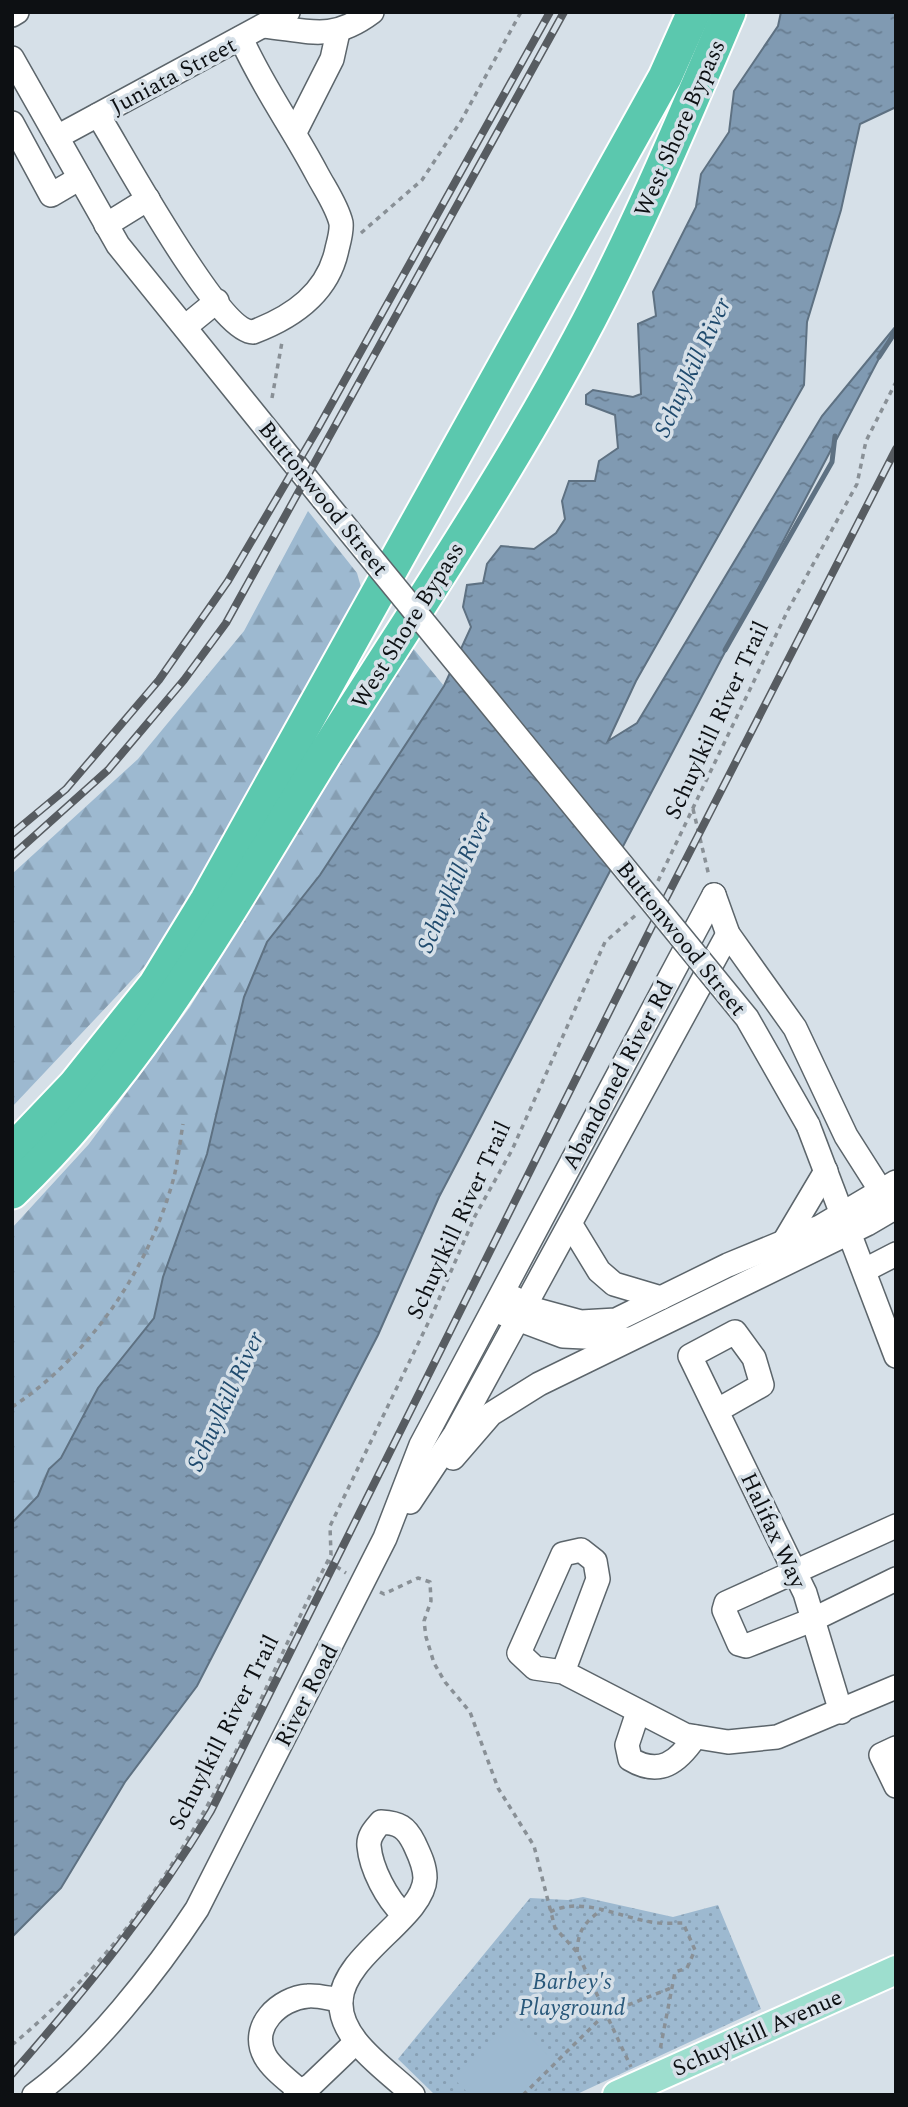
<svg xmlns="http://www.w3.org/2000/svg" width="908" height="2107" viewBox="0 0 908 2107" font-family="Spectral,serif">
	<defs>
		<pattern id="grass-dots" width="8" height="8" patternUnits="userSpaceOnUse" patternTransform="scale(1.75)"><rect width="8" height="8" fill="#9db9d0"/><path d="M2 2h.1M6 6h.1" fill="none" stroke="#869eb2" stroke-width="1.8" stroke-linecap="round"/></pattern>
		<pattern id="forest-firs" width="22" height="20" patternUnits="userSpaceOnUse" patternTransform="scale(1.75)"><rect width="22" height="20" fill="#9db9d0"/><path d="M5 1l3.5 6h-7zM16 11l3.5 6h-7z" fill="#869eb2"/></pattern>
		<pattern id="water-ripples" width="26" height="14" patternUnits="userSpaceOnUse" patternTransform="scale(1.75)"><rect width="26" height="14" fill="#809ab2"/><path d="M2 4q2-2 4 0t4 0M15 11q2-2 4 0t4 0" fill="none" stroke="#677c90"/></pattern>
	</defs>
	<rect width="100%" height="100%" fill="#d6e0e8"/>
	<!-- grass -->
	<polygon fill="url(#grass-dots)" points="583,1897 673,1917 718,1905 761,2009 575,2095 435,2095 398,2059 530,1898 568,1900"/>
	<!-- forest -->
	<g fill="url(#forest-firs)">
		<polygon points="308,511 357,573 361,587 234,827 146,965 12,1107 12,874 138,759 244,631"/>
		<polygon points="412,647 444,686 320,875 267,942 207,1154 163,1277 154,1318 98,1388 61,1458 49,1469 38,1496 12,1523 12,1228 89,1144 190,1007"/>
	</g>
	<!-- pitch -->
	<polygon fill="#9db9d0" points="511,2019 558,2065 530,2095 470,2095 453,2078"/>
	<!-- water -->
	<polygon fill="url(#water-ripples)" stroke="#5e7182" stroke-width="2" points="781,12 896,12 896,107 860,124 841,210 807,322 804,385 636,681 608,741 637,723 822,416 896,326 439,1197 378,1335 197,1686 125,1782 61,1888 12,1937 12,1523 38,1496 49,1469 61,1458 98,1388 154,1318 163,1277 207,1154 244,997 267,942 320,875 444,686 471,627 463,607 467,585 483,583 487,564 501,546 534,549 556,533 565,519 562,501 569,481 595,481 599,461 618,448 615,415 586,404 586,395 593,390 633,397 641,394 638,324 656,316 653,292 696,207 701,174 729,132 734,91 778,26"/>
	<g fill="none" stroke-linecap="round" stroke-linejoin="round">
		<!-- stream -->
		<g stroke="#5e7182" stroke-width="5">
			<polyline points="879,357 896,331"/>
			<polyline points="725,650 832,462 835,436"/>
		</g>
		<defs>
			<g id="minor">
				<polyline points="12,15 17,12"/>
				<path d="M264 26C310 31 332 42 372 12"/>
				<polyline points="12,58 118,245 323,499"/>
				<path d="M98 115C120 150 218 332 253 332 293 317 328 293 337 249 339 241 342 231 341 223 337 206 325 189 317 174 293 128 262 86 241 38"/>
				<polyline points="12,123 51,195 80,178"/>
				<polyline points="295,132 332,59 338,32"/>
				<polyline points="57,137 288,12"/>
				<polyline points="106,225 148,199"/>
				<polyline points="185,327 217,301"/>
				<polyline points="714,895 728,934 795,1028 846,1136 881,1191"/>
				<polyline points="808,1125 896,1356"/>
				<polyline points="571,1225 599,1271 614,1284 661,1298"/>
				<polyline points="785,1240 826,1171"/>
				<polyline points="865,1270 896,1254"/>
				<polyline points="514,1298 537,1310 581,1322 616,1320 728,1265 820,1227 896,1182"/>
				<polyline points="504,1314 563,1336 626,1339"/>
				<polyline points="718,1410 762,1385 754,1358 735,1332 690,1356 805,1593 841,1712"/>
				<polyline points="453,1458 491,1414 539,1384 867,1224 896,1207"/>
				<polyline points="410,1502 455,1434 728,934"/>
				<polyline points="896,1526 726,1603 724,1610 739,1644 746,1646 812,1620 896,1579"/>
				<polyline points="563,1672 598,1579 595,1561 581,1550 563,1554 519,1653 535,1668 563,1672 685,1735 728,1742 777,1737 896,1687"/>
				<path d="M638 1712 627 1745 630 1759C660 1777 678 1762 695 1737"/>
				<polyline points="896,1748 881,1755 896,1786"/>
				<path d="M403 1914C387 1899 371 1869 369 1846 368 1836 375 1829 381 1822 399 1823 406 1827 414 1843 419 1854 425 1865 425 1878 424 1917 344 1954 341 2000 338 2040 388 2070 413 2095"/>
				<path d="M300 2091C289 2081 272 2069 265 2056 249 2027 279 1998 308 1996 318 1995 331 1999 341 2000"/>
				<path d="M34 2095C92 2053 157 1970 197 1909L385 1538 421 1445 714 895"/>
				<polyline points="295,2095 311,2085 356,2042"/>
			</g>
			<polyline id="major" points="617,2095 896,1970"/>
			<g id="highway">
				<polyline points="12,1151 74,1086 155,985 207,900 665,77 694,12"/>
				<path d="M12 1192C144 1066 228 911 323 757 409 620 501 485 578 341 635 235 682 123 729 12"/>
			</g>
		</defs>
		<!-- minor casing -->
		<use href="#minor" stroke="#5c656b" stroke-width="26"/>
		<!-- major casing -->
		<use href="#major" stroke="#fff" stroke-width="32"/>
		<!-- highway casing -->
		<use href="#highway" stroke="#fff" stroke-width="37"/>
		<!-- path -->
		<g stroke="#899096" stroke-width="3.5" stroke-dasharray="5 5" stroke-linecap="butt">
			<polyline points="361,233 422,180 461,121 521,12"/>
			<polyline points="272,398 282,342"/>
			<polyline points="693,809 709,876"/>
			<polyline points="658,881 788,610 857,484 866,441 896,382"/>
			<path d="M12 1407C90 1356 150 1267 174 1177 178 1160 180 1141 183 1124"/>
			<polyline points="328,1561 346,1573"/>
			<polyline points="380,1592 384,1594 418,1578 430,1582 431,1601 424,1621 426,1637 434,1663 445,1682 470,1712 498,1788 534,1846 555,1928 577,1952 631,2067"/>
			<path d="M550 1912C581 1896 619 1917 651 1922 661 1924 673 1923 683 1923L695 1950 687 1968 675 1972 660 2050"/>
			<path d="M577 1952C578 1931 584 1922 602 1910"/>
			<path d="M12 2045C84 1985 139 1920 187 1840 243 1750 281 1648 331 1555L330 1526 432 1315 475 1216 512 1150 605 942 637 914"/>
			<polyline points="523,2095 605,2014 671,1988"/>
		</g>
		<!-- minor -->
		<use href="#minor" stroke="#fff" stroke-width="23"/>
		<!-- major -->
		<use href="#major" stroke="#9ddece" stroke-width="28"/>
		<!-- highway -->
		<use href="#highway" stroke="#5bc8ae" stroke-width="33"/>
		<defs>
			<g id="rail">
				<polyline points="12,834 66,789 159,680 228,581 317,430 550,12"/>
				<polyline points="12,856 108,770 184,680 226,623 564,12"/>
				<path d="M12 2074C87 1988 152 1909 211 1811L659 912 896 449"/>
			</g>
		</defs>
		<!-- rail casing -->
		<use href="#rail" stroke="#575c61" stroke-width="8"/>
		<!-- rail -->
		<use href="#rail" stroke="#d6e0e8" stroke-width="5" stroke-dasharray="16" stroke-linecap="butt"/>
		<defs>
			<polyline id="minor-bridge" points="323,499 747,1018 808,1125"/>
		</defs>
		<!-- minor-bridge casing -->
		<use href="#minor-bridge" stroke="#5c656b" stroke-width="26" stroke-linecap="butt"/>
		<!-- minor-bridge -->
		<use href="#minor-bridge" stroke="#fff" stroke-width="23"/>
	</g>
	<g text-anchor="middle" stroke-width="7" stroke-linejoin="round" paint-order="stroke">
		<!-- street labels -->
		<g font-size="23" fill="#0d1013" stroke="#d6e0e8">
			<text transform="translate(173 75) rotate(-28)" y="8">Juniata Street</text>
			<text transform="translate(679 128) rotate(-66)" y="8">West Shore Bypass</text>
			<text transform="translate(324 498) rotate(51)" y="8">Buttonwood Street</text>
			<text transform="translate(407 625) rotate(-58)" y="8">West Shore Bypass</text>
			<text transform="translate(716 720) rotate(-65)" y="8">Schuylkill River Trail</text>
			<text transform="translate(682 938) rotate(51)" y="8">Buttonwood Street</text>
			<text transform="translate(617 1075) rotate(-62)" y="8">Abandoned River Rd</text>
			<text transform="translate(458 1220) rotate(-65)" y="8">Schuylkill River Trail</text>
			<text transform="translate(774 1530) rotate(65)" y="8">Halifax Way</text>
			<text transform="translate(306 1695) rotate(-63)" y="8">River Road</text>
			<text transform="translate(223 1732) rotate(-63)" y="8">Schuylkill River Trail</text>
			<text transform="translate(757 2032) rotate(-24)" y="8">Schuylkill Avenue</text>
		</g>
		<!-- park labels -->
		<g font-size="23" font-style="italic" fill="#29587a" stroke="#d6e0e8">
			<text x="572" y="1989">Barbey's<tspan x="572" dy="26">Playground</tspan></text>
		</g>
		<!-- water labels -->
		<g font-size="24" font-style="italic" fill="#204b6e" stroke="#d6e0e8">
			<text transform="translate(692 367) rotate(-65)" y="8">Schuylkill River</text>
			<text transform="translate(454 882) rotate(-66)" y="8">Schuylkill River</text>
			<text transform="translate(225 1401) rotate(-65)" y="8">Schuylkill River</text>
		</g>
	</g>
	<!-- border -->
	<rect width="908" height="2107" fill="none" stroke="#0d1013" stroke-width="28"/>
</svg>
